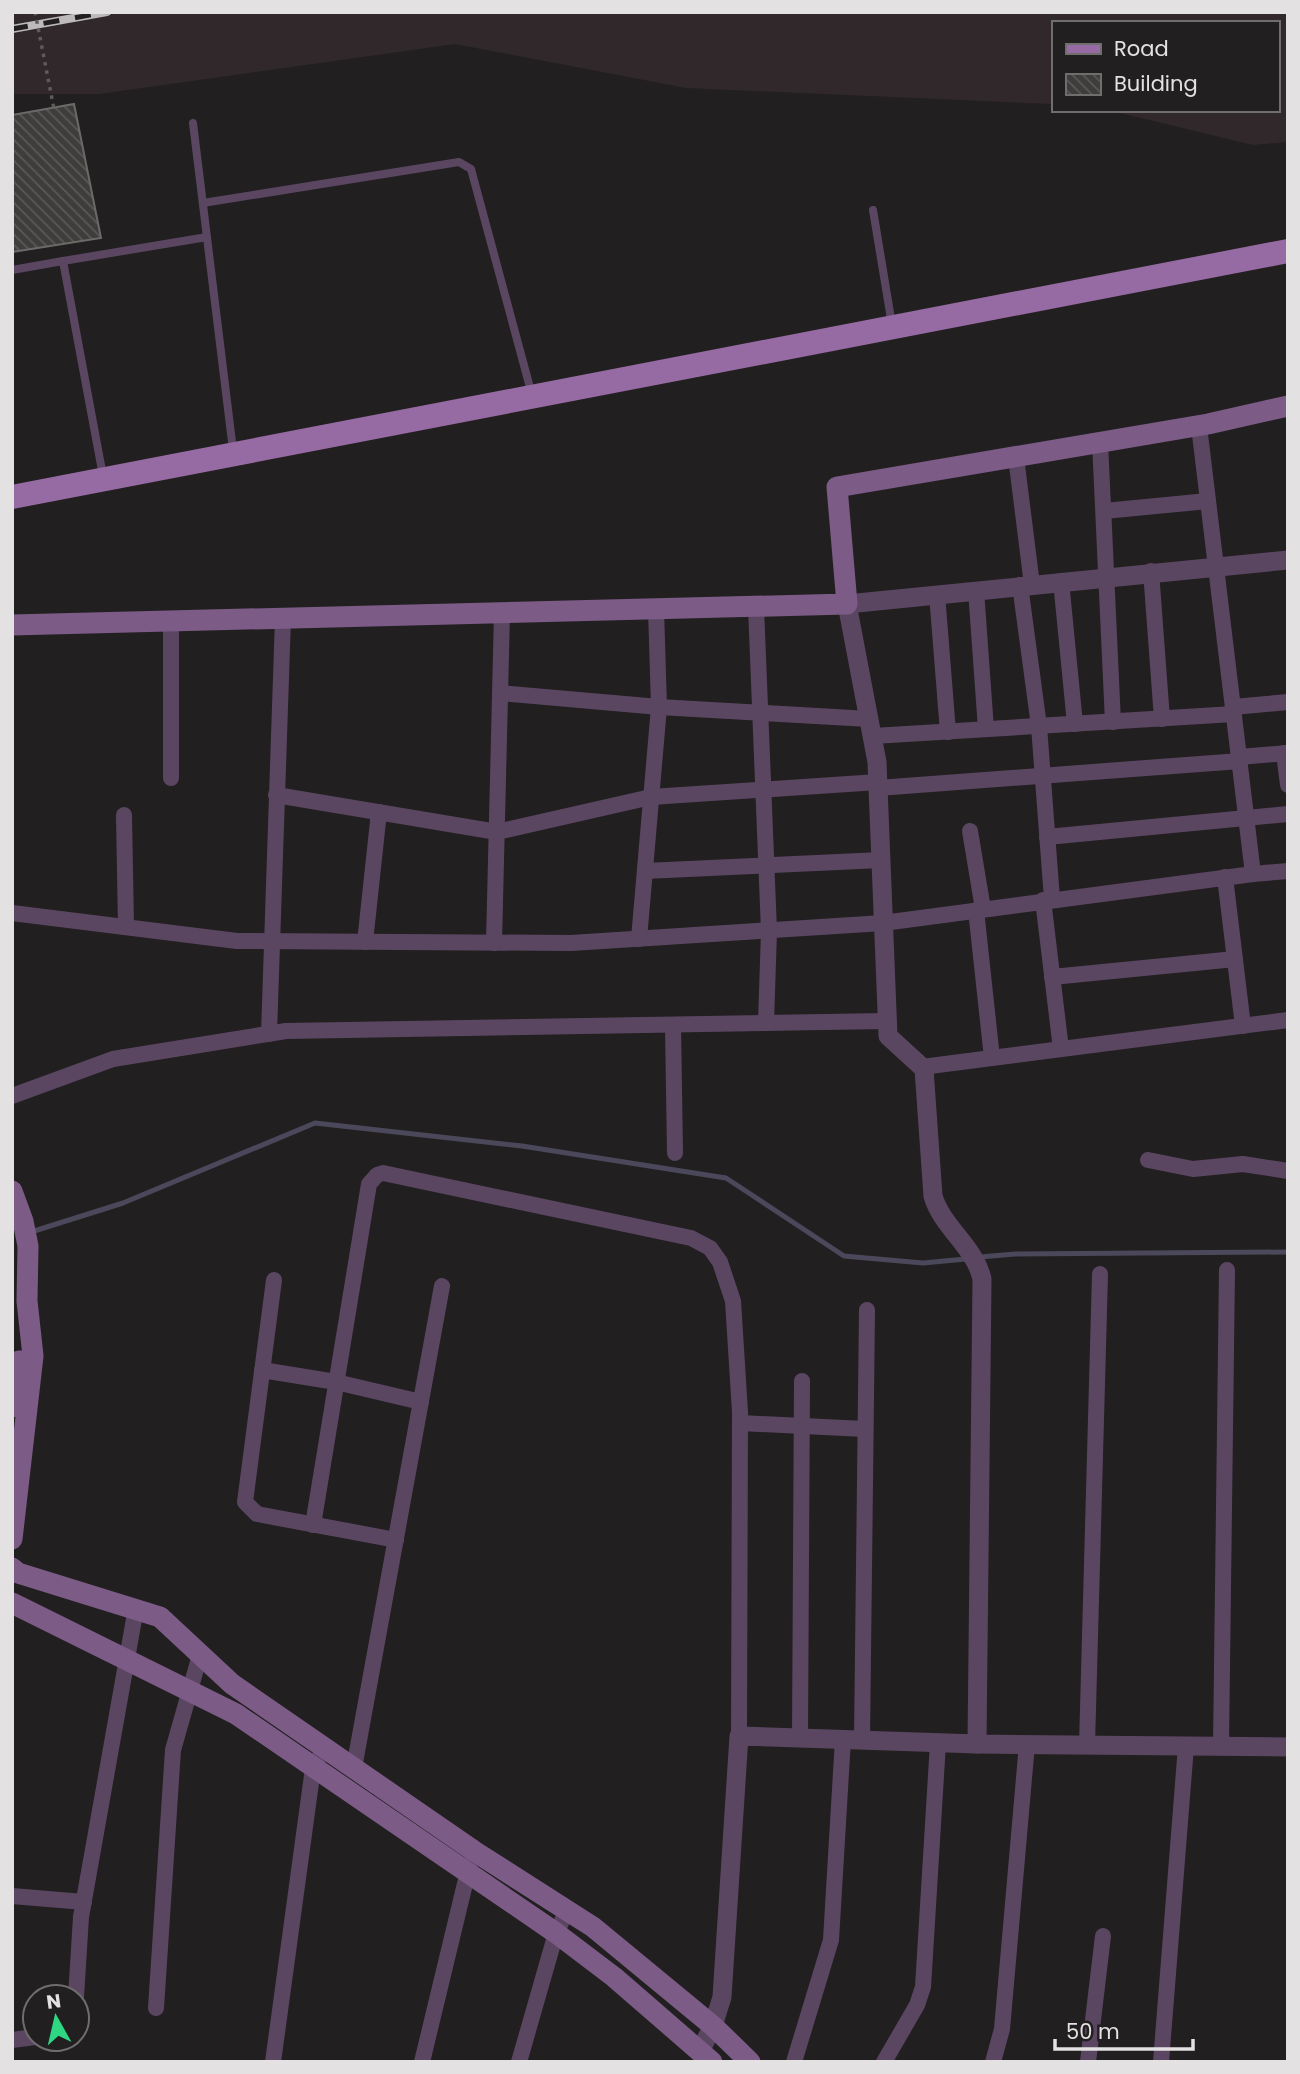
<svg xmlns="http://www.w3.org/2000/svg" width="1300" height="2074" viewBox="0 0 1300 2074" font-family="Poppins,sans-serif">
	<defs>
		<pattern id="building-back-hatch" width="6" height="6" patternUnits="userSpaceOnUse" patternTransform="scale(1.75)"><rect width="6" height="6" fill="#3f3c3c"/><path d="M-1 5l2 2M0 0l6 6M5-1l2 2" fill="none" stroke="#5b5858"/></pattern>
	</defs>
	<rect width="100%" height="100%" fill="#221f20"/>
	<!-- built -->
	<polygon fill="#31282c" points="12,12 1288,12 1288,142 1253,145 1108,110 1277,110 1277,23 1053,23 1053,104 686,88 455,44 99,94 12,94"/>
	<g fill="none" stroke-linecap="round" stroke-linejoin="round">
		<!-- stream -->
		<g stroke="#4b485b" stroke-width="5">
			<polyline points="31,1232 123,1203 315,1123 522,1146 726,1178 844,1256 923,1263 966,1259"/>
			<polyline points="980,1257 1015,1254 1288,1252"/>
		</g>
	</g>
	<!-- building -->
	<polygon fill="url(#building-back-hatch)" stroke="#6d6969" stroke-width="2" points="74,104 101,238 12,252 12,115"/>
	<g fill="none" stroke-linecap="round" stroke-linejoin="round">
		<!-- service -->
		<g stroke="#5b4662" stroke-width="8">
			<polyline points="193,123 233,450"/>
			<polyline points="203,203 459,162 471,169 532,395"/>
			<polyline points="873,210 892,325"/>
			<polyline points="63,261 207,237"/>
			<polyline points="12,270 63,261 103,476"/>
		</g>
		<!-- minor -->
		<g stroke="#5b4662" stroke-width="16">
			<polyline points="1100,442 1113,722"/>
			<polyline points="1016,457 1032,585"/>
			<polyline points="1104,511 1208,501"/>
			<polyline points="1151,571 1162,719"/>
			<polyline points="1061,581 1075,724"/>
			<polyline points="1020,585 1039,726 1052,899"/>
			<polyline points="976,590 986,729"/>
			<polyline points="937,594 948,732"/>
			<polyline points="756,607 769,931 766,1023"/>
			<polyline points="500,693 659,707 869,719"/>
			<polyline points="1233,707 1288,702"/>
			<polyline points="873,736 1234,714"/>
			<polyline points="1284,753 1288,785"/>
			<polyline points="1239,757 1288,753"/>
			<polyline points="171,778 171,621"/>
			<polyline points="878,788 1240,761"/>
			<polyline points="276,795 497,832 651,797 878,782"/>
			<polyline points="124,815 126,927"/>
			<polyline points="970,831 983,909"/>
			<polyline points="1047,837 1288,814"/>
			<polyline points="645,871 881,860"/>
			<polyline points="1253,874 1288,871"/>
			<polyline points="1225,877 1243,1026"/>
			<polyline points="1043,900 1061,1049"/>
			<polyline points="976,910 992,1058"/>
			<polyline points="12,913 237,941 571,943 883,923 1253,874 1199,426"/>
			<polyline points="639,939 659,707 656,609"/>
			<polyline points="365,942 379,812"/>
			<polyline points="494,943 502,613"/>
			<polyline points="1052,977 1235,959"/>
			<polyline points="673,1025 675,1153"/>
			<polyline points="269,1034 283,618"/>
			<polyline points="922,1067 1288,1020"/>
			<polyline points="12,1096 113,1059 286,1031 887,1021"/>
			<polyline points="1148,1160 1193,1169 1243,1164 1288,1171"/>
			<polyline points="274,1280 245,1502 257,1514 396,1540"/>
			<polyline points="262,1370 336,1382 421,1402"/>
			<polyline points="740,1423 865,1429"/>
			<polyline points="313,1525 369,1184 377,1175 383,1173 691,1238 710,1248 720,1262 733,1301 740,1412 739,1736"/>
			<polyline points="800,1738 802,1381"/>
			<polyline points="862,1740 867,1310"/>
			<polyline points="1087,1745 1100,1274"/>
			<polyline points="1221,1746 1227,1270"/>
			<polyline points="354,1768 442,1286"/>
			<polyline points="12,1896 84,1902"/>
			<polyline points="76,1997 81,1917 136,1608"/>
			<polyline points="156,2008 173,1750 200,1655"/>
			<polyline points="12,2040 35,2037"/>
			<polyline points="273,2062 313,1768 318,1759"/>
			<polyline points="422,2062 470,1863"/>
			<polyline points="519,2062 556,1933 567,1911"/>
			<polyline points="794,2062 831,1940 843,1739"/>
			<polyline points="884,2062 917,2005 923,1987 938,1743"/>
			<polyline points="993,2062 1002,2029 1027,1744"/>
			<polyline points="1088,2062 1103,1936"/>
			<polyline points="1161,2062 1186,1746"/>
		</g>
		<!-- tertiary -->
		<g stroke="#5b4662" stroke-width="19">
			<path d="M977 1744 982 1279C975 1247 942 1227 933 1196L924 1069 888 1036 877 762 847 604 1288 560"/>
			<polyline points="700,2051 713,2026 722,1997 739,1736 977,1744 1288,1747"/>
		</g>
		<!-- secondary -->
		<g stroke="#7c5b87" stroke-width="21">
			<polyline points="12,625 847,604 837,487 1208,424 1288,406"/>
			<polyline points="12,1191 23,1221 28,1246 27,1301 33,1356 12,1539"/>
			<polyline points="12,1407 19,1361"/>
			<polyline points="12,1568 18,1573 160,1617 232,1684 474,1851 593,1927 713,2026 750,2062"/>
			<polyline points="12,1603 236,1714 556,1933 614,1977 712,2062"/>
		</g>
		<!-- primary -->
		<polyline stroke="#966ba3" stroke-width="24" points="12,497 1288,251"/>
		<defs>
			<polyline id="rail" points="12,29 107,12"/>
		</defs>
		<!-- rail casing -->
		<use href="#rail" stroke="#bcbabb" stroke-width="8"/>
		<!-- rail -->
		<use href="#rail" stroke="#221f20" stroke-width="5" stroke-dasharray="16" stroke-linecap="butt"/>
		<!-- path-bridge -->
		<polyline stroke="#5e5b5c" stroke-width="3.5" stroke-dasharray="3.5 5" stroke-linecap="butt" points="35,12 54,109"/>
	</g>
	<!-- border -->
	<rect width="1300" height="2074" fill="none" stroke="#e3e1e2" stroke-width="28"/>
	<!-- legend -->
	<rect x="1052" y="21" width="228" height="91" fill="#221f20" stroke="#6f6d6e" stroke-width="2"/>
	<rect x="1066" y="44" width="35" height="10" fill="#966ba3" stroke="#6f6d6e" stroke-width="2"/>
	<text x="1114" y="56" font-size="21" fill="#e3e1e2">Road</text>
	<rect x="1066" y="74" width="35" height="21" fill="url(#building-back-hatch)" stroke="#6f6d6e" stroke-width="2"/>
	<text x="1114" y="91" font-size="21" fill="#e3e1e2">Building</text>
	<!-- north arrow -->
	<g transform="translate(56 2018) rotate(352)"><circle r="33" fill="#221f20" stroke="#6f6d6e" stroke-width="2"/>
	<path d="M0-5L12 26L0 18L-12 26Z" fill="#2ed883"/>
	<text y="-10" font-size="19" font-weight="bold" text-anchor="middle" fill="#e3e1e2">N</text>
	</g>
	<!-- scale -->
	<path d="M1055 2039v10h138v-10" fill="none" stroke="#e3e1e2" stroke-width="3.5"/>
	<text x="1066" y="2039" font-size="21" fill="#e3e1e2" stroke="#221f20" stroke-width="5" paint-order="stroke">50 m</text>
</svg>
